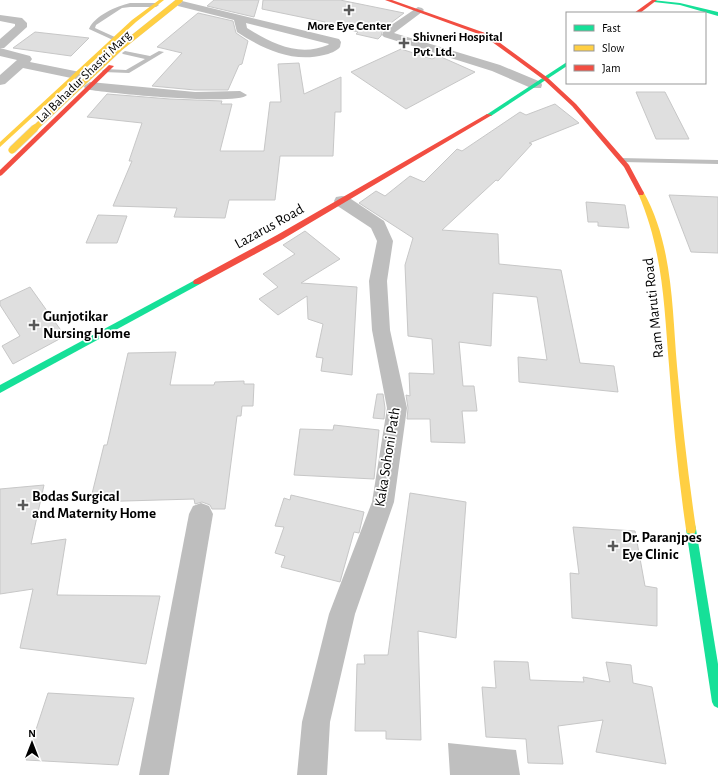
<svg xmlns="http://www.w3.org/2000/svg" width="718" height="775" viewBox="0 0 718 775" font-family="'Alegreya Sans',sans-serif">
	<rect width="100%" height="100%" fill="#fff"/>
	<!-- water -->
	<polygon fill="#bfbfbf" points="448,743 516,750 520,775 450,775"/>
	<!-- building -->
	<g fill="#dfdfdf" stroke="#c7c7c7">
		<polygon points="214,0 259,0 254,17 207,6"/>
		<polygon points="263,0 340,0 404,13 383,29 381,36 378,39 356,34 358,32 324,23 325,22 262,9"/>
		<polygon points="198,13 233,21 236,33 248,41 242,64 239,65 228,90 195,90 152,86 182,53 157,47"/>
		<polygon points="35,32 89,38 71,56 13,48"/>
		<polygon points="401,49 432,59 439,56 475,72 406,109 351,72"/>
		<polygon points="299,63 304,94 341,77 341,112 335,112 333,156 280,156 275,200 229,200 225,218 174,217 177,208 113,206 132,161 129,161 142,123 87,117 107,94 170,99 222,101 221,104 232,104 220,151 264,151 270,102 281,102 278,64"/>
		<polygon points="636,92 665,92 689,139 656,139"/>
		<polygon points="555,104 579,123 529,143 532,144 498,181 496,180 442,230 498,234 499,264 561,270 580,363 614,366 618,392 519,382 518,357 547,360 537,297 493,293 491,346 459,342 463,386 474,386 477,411 462,411 465,443 431,442 430,419 407,419 408,408 406,395 410,396 409,373 434,374 432,339 408,336 405,265 413,238 359,203 376,191 385,196 410,176 424,182 457,149 462,151 520,112 526,115"/>
		<polygon points="669,195 718,197 718,253 691,252"/>
		<polygon points="586,202 625,205 629,228 598,226 598,222 588,222"/>
		<polygon points="98,215 127,216 117,243 86,243"/>
		<polygon points="305,231 340,259 301,283 357,287 352,375 321,371 323,358 316,357 323,324 308,319 307,296 278,315 259,299 278,287 263,274 295,254 283,245"/>
		<polygon points="30,287 65,336 13,364 2,346 20,336 0,305 0,301"/>
		<polygon points="176,352 170,385 214,385 215,382 244,381 244,384 254,384 253,406 242,406 241,416 237,416 225,509 212,509 210,505 202,502 195,504 194,499 90,502 104,445 107,445 128,353"/>
		<polygon points="377,394 383,394 385,408 384,419 373,418"/>
		<polygon points="334,425 379,430 374,479 294,475 300,429 333,430"/>
		<polygon points="44,485 31,544 66,539 57,595 160,596 146,664 20,648 33,589 0,594 0,489"/>
		<polygon points="410,493 466,502 456,638 418,631 421,740 386,739 386,731 355,731 357,664 365,664 364,655 388,655"/>
		<polygon points="291,495 364,512 359,533 354,532 340,582 281,567 285,556 275,553 284,527 275,526 284,498 290,500"/>
		<polygon points="573,527 635,531 645,586 657,588 657,626 572,618 570,573 579,574"/>
		<polygon points="494,661 528,662 530,680 584,682 583,677 610,682 606,662 631,665 633,683 652,687 666,764 596,752 603,720 558,726 563,764 528,763 526,739 486,737 482,687 496,688"/>
		<polygon points="48,693 134,698 118,765 26,760"/>
	</g>
	<g fill="none" stroke-linecap="round" stroke-linejoin="round">
		<!-- lane -->
		<g fill="#bebebe" fill-rule="evenodd">
			<path d="M130 3H156L159 5 156 7H130L122 8 96 25 95 28 117 38V40H113L89 29C94 16 117 6 130 3Z"/>
			<polygon points="125,51 150,56 159,51 164,52 129,73 103,72 102,71 105,69 126,70 145,59 123,54 122,53"/>
			<polygon points="619,158 718,160 718,164 622,162 618,160"/>
		</g>
		<!-- street -->
		<g fill="#bebebe" fill-rule="evenodd">
			<path d="M182 1 339 39 341 42 340 47C337 51 329 54 324 55 292 63 263 49 237 32L234 20 178 6 177 4 178 2ZM246 23 329 44 328 45C299 57 272 44 247 28Z"/>
			<polygon points="418,7 422,8 424,10 422,12 394,33 500,65 541,82 542,85 541,88 531,88 492,71 384,37 382,35 384,30"/>
			<polygon points="0,15 22,18 27,23 27,27 4,48 0,48 30,56 32,59 30,62 80,72 82,75 80,78 76,79 23,68 5,84 0,85 0,75 17,60 0,56 0,39 15,26 15,24 0,21"/>
			<path d="M90 82 195 92 240 91 247 95C239 106 104 93 85 89L84 86Z"/>
			<polygon points="342,196 348,197 384,221 393,241 387,281 390,330 407,408 394,502 355,614 330,722 327,775 297,775 302,722 329,614 372,502 387,408 372,330 369,281 377,241 371,228 336,205 334,201 336,197"/>
			<polygon points="201,503 209,506 213,514 169,775 139,775 189,514 193,506"/>
		</g>
		<!-- fast -->
		<g fill="#16e098" fill-rule="evenodd">
			<polygon points="652,0 680,3 718,12 718,16 680,5 654,2 652,2"/>
			<polygon points="567,62 567,66 491,116 486,115"/>
			<polygon points="197,279 201,282 200,284 0,393 0,385"/>
			<polygon points="691,524 695,525 696,529 718,664 718,708 714,706 712,702 686,529 687,525"/>
		</g>
		<!-- slow -->
		<g fill="#ffcf43" fill-rule="evenodd">
			<polygon points="159,0 164,0 136,22 0,147 0,142 132,20"/>
			<path d="M639 191H643C673 244 672 308 677 366 682 420 688 475 696 529L695 533 691 534 687 533 686 529C678 475 673 420 669 365 664 304 663 251 638 193Z"/>
		</g>
		<!-- jam -->
		<g fill="#f24e42" fill-rule="evenodd">
			<polygon points="385,0 392,0 488,34 548,78 576,104 629,165 644,193 643,195 639,195 624,167 572,106 544,80 484,36"/>
			<polygon points="652,0 657,0 640,13 634,13"/>
			<polygon points="109,65 114,66 2,175 0,176 0,170"/>
			<polygon points="487,114 492,115 283,239 200,284 194,284 193,282 194,280 277,235"/>
		</g>
		<defs>
			<polyline id="slow-bridge-far1" points="34,129 120,48 180,0"/>
			<polyline id="slow-bridge" points="12,150 35,128"/>
		</defs>
		<!-- slow-bridge-far1 casing -->
		<use href="#slow-bridge-far1" stroke="#dbdbdb" stroke-width="6" stroke-linecap="butt"/>
		<!-- slow-bridge casing -->
		<use href="#slow-bridge" stroke="#dbdbdb" stroke-width="8" stroke-linecap="butt"/>
		<!-- slow-bridge-far1 -->
		<use href="#slow-bridge-far1" stroke="#ffcf43" stroke-width="5.5"/>
		<!-- slow-bridge -->
		<use href="#slow-bridge" stroke="#ffcf43" stroke-width="7"/>
	</g>
	<!-- markers -->
	<g fill="#595959" stroke="#fff" stroke-width="1.5">
		<path d="M347 4h4v4h4v4h-4v4h-4v-4h-4v-4h4z"/>
		<path d="M402 37h4v4h4v4h-4v4h-4v-4h-4v-4h4z"/>
		<path d="M32 319h4v4h4v4h-4v4h-4v-4h-4v-4h4z"/>
		<path d="M21 499h4v4h4v4h-4v4h-4v-4h-4v-4h4z"/>
		<path d="M611 540h4v4h4v4h-4v4h-4v-4h-4v-4h4z"/>
	</g>
	<g text-anchor="middle" stroke-width="3.5" stroke-linejoin="round" paint-order="stroke">
		<!-- far-poi labels -->
		<g font-size="13" font-weight="bold" fill="#000" stroke="#fff">
			<text x="349" y="30">More Eye Center</text>
			<text x="413" y="41" text-anchor="start">Shivneri Hospital<tspan x="413" dy="15">Pvt. Ltd.</tspan></text>
		</g>
		<!-- far-street labels -->
		<g font-size="13" fill="#000" stroke="#fff">
			<text transform="translate(83 76) rotate(-44)" y="5">Lal Bahadur Shastri Marg</text>
		</g>
		<!-- street labels -->
		<g font-size="15" fill="#000" stroke="#fff">
			<text transform="translate(269 226) rotate(-29)" y="5">Lazarus Road</text>
			<text transform="translate(653 308) rotate(-96)" y="5">Ram Maruti Road</text>
			<text transform="translate(387 457) rotate(-81)" y="5">Kaka Sohoni Path</text>
		</g>
		<!-- poi labels -->
		<g font-size="15" font-weight="bold" fill="#000" stroke="#fff" text-anchor="start">
			<text x="43" y="321">Gunjotikar<tspan x="43" dy="17">Nursing Home</tspan></text>
			<text x="32" y="501">Bodas Surgical<tspan x="32" dy="17">and Maternity Home</tspan></text>
			<text x="622" y="542">Dr. Paranjpes<tspan x="622" dy="17">Eye Clinic</tspan></text>
		</g>
	</g>
	<!-- legend -->
	<rect x="566" y="12" width="140" height="72" fill="#ffffff" stroke="#999999"/>
	<rect x="574" y="25" width="20" height="6" fill="#16e098" stroke="#999999"/>
	<text x="602" y="32" font-size="12" fill="#000000">Fast</text>
	<rect x="574" y="45" width="20" height="6" fill="#ffcf43" stroke="#999999"/>
	<text x="602" y="52" font-size="12" fill="#000000">Slow</text>
	<rect x="574" y="65" width="20" height="6" fill="#f24e42" stroke="#999999"/>
	<text x="602" y="72" font-size="12" fill="#000000">Jam</text>
	<!-- north arrow -->
	<g transform="translate(32 743)" stroke="#ffffff" stroke-width="3" paint-order="stroke">
	<path d="M0-3L7 15L0 10L-7 15Z" fill="#000000"/>
	<text y="-6" font-size="11" font-weight="bold" text-anchor="middle" fill="#000000">N</text>
	</g>
</svg>
